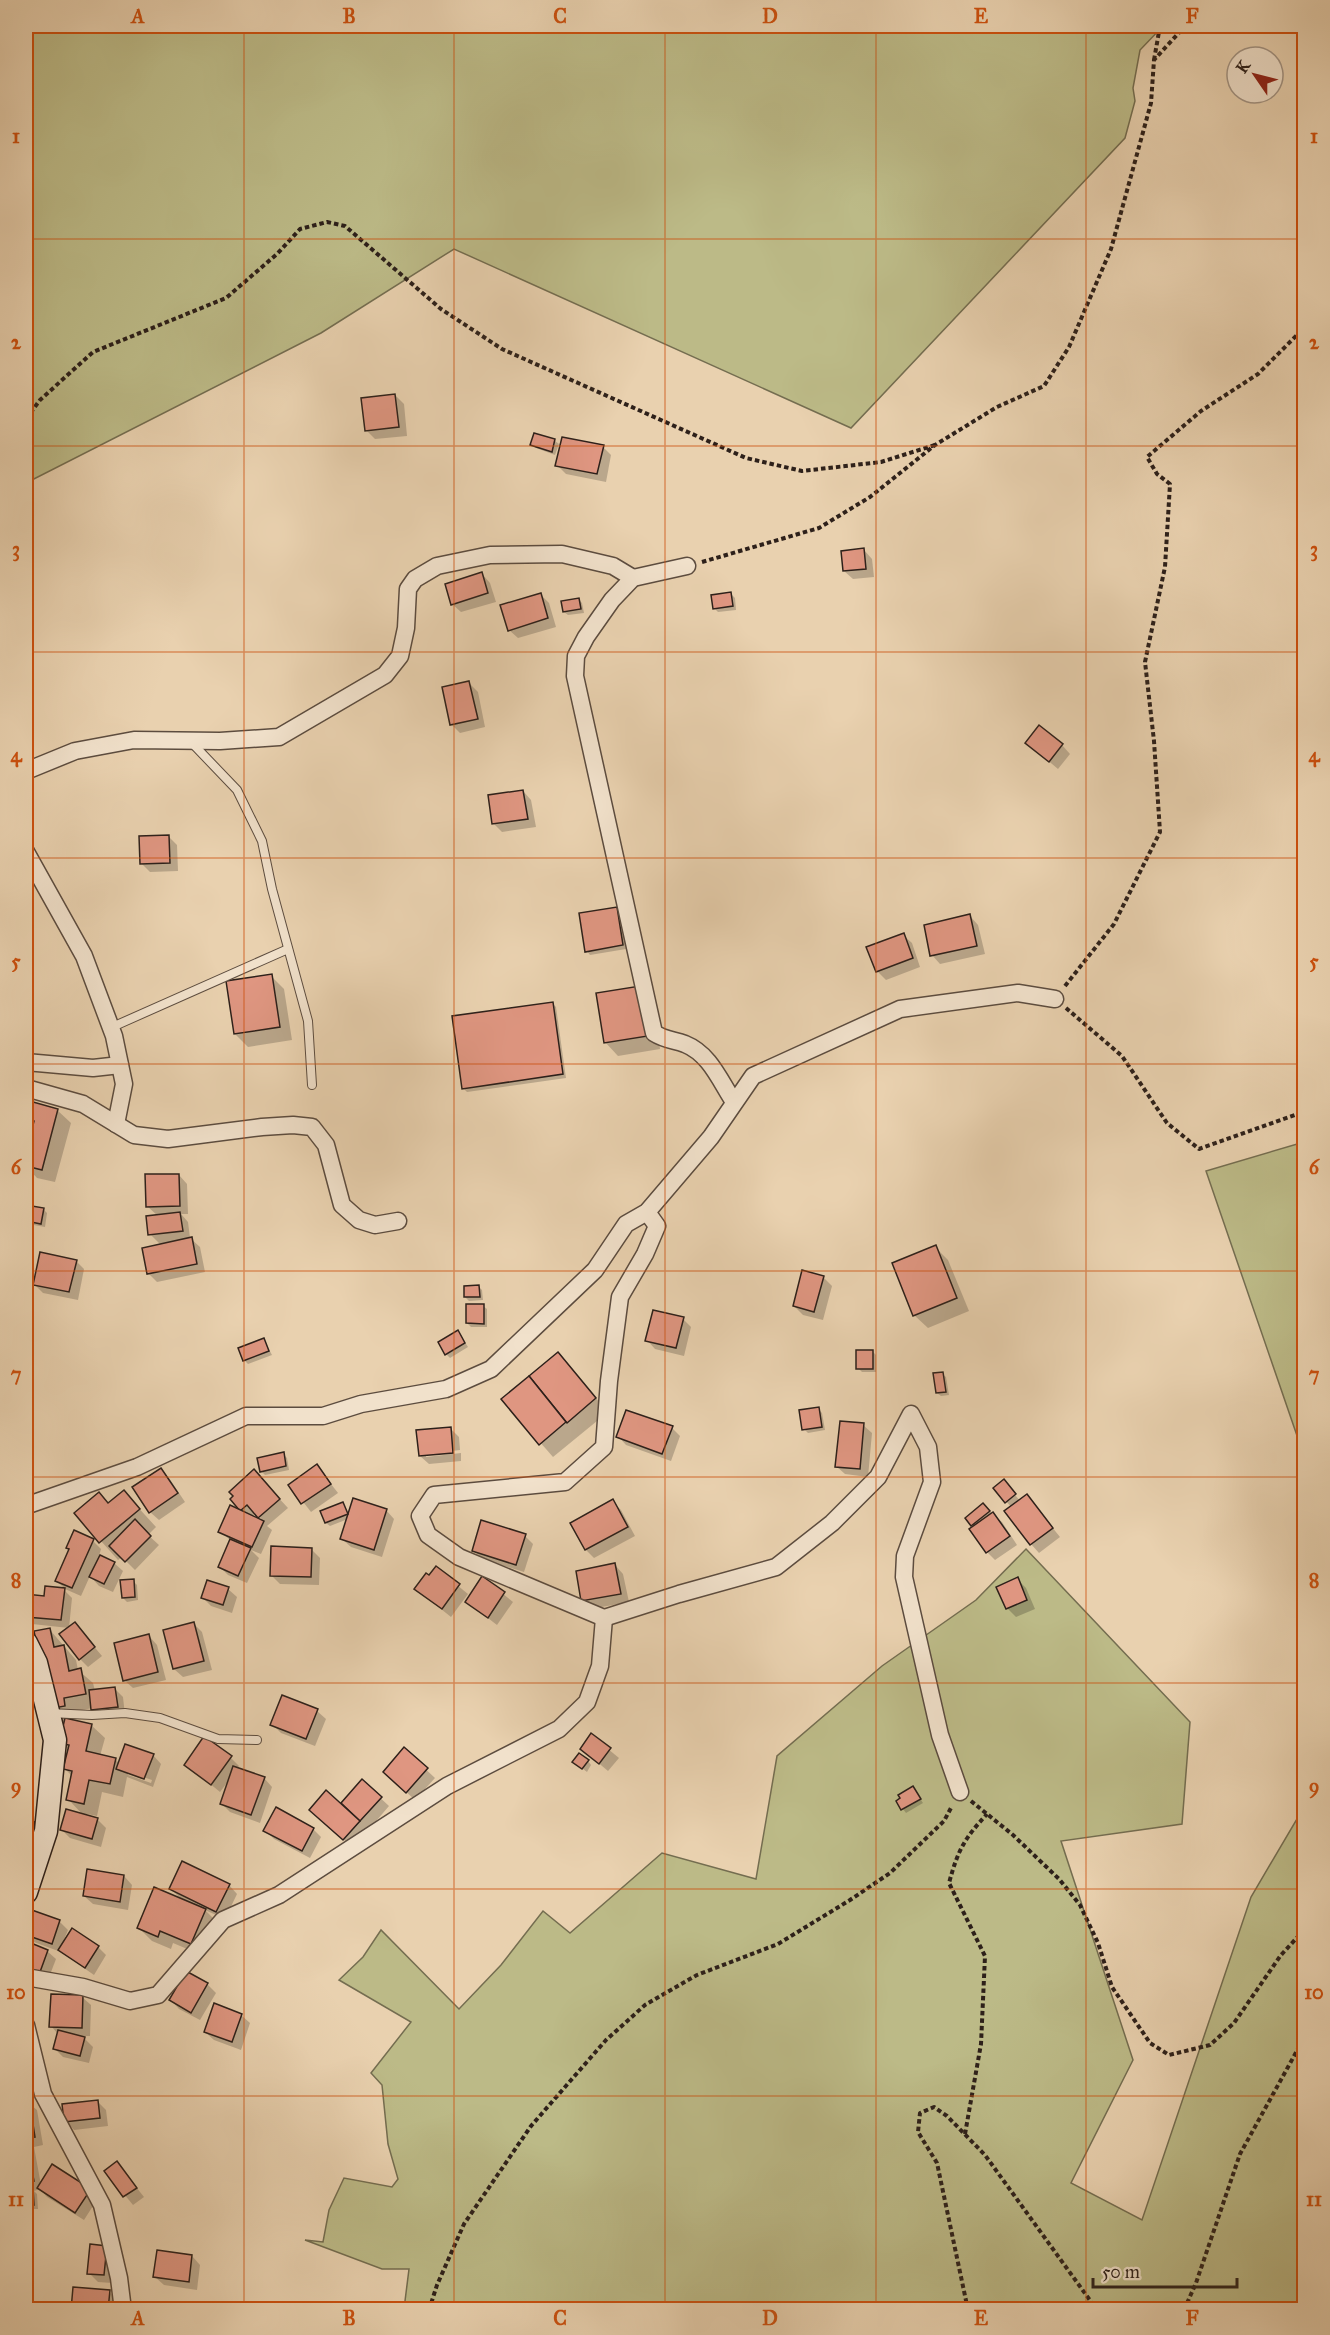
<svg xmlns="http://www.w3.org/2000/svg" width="1330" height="2335" viewBox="0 0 1330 2335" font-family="'IM FELL Great Primer',serif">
	<rect width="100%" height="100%" fill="#e9d1af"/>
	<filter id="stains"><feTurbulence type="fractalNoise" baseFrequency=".00333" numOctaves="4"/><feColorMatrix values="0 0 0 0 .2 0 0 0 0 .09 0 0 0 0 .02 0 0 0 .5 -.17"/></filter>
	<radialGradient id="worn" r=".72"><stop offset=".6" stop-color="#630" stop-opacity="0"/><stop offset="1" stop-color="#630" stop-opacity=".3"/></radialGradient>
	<!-- green -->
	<g fill="#bcba87" stroke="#746d50" stroke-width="1.5">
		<polygon points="26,26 1163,26 1140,50 1133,88 1135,101 1125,138 851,428 454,249 321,333 26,483"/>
		<polygon points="1304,1142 1304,1456 1206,1171"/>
		<polygon points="1026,1549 1190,1722 1182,1824 1061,1841 1133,2060 1071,2183 1142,2220 1251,1897 1304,1807 1304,2309 404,2309 409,2269 382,2269 305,2240 323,2242 329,2210 344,2178 392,2187 398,2179 388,2144 382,2085 371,2073 411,2022 339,1980 363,1957 381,1930 459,2009 501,1965 543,1911 570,1933 662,1853 756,1879 777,1756 882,1666 976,1600"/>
	</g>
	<!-- shadow -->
	<g fill="#0003" fill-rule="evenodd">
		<polygon points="395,395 404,404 407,436 375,439 367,431 363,399"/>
		<polygon points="535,434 555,441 559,444 555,455 536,448 532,445"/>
		<polygon points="603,447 611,455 606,482 566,474 557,465"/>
		<polygon points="864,550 872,559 874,577 853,579 844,571"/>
		<polygon points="482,574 490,583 496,602 461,612 452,604"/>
		<polygon points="540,594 549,603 556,627 518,638 509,630"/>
		<polygon points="731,594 735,598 736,610 718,612 714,608"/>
		<polygon points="578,599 582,603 584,613 568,615 564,612"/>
		<polygon points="469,683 478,692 485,727 460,733 451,724"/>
		<polygon points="1027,743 1062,745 1070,754 1058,769"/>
		<polygon points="523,791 531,800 536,827 502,832 494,824"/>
		<polygon points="169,837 177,845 178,871 150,872 141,863"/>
		<polygon points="616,908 620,912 626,949 590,955 587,951"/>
		<polygon points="970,916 978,925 985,954 940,964 932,955"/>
		<polygon points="903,935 912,943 920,967 886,980 877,971"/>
		<polygon points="271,976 284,989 292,1040 248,1047 235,1034"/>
		<polygon points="653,1001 660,1049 618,1056 605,1042"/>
		<polygon points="552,1003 556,1007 566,1078 467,1092 463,1088"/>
		<polygon points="26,1102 57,1110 71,1123 55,1182 37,1178 26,1166 33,1130 26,1127"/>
		<polygon points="179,1175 187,1184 188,1214 181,1214 188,1222 190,1238 200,1247 205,1272 157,1282 149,1274 143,1249 161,1245 150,1234 158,1216 147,1206"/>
		<polygon points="27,1207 43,1209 47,1213 45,1227 28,1224 26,1221"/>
		<polygon points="935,1247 948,1260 969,1311 928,1328 914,1315"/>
		<polygon points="76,1261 84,1269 78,1300 43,1293 34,1284"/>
		<polygon points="823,1277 832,1286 823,1320 803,1315 794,1306"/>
		<polygon points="479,1287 482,1290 483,1300 469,1301 465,1297"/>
		<polygon points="483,1306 487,1309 487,1327 471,1327 467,1323"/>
		<polygon points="683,1319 691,1327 684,1356 655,1349 647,1340"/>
		<polygon points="461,1336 468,1347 450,1358 446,1354"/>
		<polygon points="264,1340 272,1355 248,1364 244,1360"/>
		<polygon points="872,1351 876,1355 876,1372 862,1372 858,1368"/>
		<polygon points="558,1354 608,1412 553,1457 503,1400"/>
		<polygon points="942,1374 946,1377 949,1395 941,1396 937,1393"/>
		<polygon points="818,1409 822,1413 825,1430 808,1433 804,1429"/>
		<polygon points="863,1425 872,1433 868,1477 845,1474 836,1466"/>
		<polygon points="450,1428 459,1437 460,1450 426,1454 426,1457 461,1453 461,1461 429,1464 420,1456"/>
		<polygon points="672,1428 680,1436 671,1461 626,1445 618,1436"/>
		<polygon points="283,1454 287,1458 289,1470 265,1475 261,1471"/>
		<polygon points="317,1466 338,1493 311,1512 290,1485"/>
		<polygon points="161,1470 169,1478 185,1502 159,1520 150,1512"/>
		<path d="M262 1480 288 1508 267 1526 272 1530 261 1554 251 1550 259 1558 247 1583 228 1575 220 1567 231 1541 220 1531 245 1514 232 1499ZM256 1513 264 1522 251 1517Z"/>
		<polygon points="1007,1485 1020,1501 1027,1496 1060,1537 1039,1553 1031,1544 1011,1507 995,1488"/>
		<polygon points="124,1492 156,1527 148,1535 159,1545 135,1570 122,1557 118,1560 76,1513 109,1504"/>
		<polygon points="612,1501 621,1510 635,1536 594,1558 586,1550 572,1523"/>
		<polygon points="342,1504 349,1515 386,1510 394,1519 382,1557 351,1547 342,1539 348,1519 330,1526 326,1523 322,1512"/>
		<polygon points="987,1509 1002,1522 1017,1545 995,1560 987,1552 975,1527 967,1518"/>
		<polygon points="525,1536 533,1544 524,1572 482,1559 474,1551"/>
		<polygon points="93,1541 101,1549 99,1556 114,1563 123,1571 113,1592 99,1586 90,1576 81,1596 65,1589 57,1581"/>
		<polygon points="311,1549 320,1558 319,1585 280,1584 271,1575"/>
		<polygon points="615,1565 623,1574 629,1602 591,1609 583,1600"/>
		<polygon points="436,1568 468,1594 451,1617 416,1589"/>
		<polygon points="483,1578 513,1602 497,1625 467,1602"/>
		<polygon points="1017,1579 1026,1588 1035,1609 1016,1617 1008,1609 998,1588"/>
		<polygon points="133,1581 137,1585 138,1600 127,1602 123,1598"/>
		<polygon points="228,1589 237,1597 232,1613 211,1606 203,1598"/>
		<polygon points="64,1590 72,1598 69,1628 32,1624 26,1618 26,1595 46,1597"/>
		<polygon points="193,1623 202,1632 212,1670 183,1677 174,1669 164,1631"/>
		<polygon points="75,1624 102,1656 88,1667 80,1659"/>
		<path d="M50 1630 76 1660 78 1670 93 1683 95 1691 115 1689 123 1697 125 1715 101 1718 93 1708 76 1711 78 1719 71 1720 91 1725 105 1738 100 1756 115 1759 119 1763 153 1755 161 1764 153 1787 127 1777 123 1797 102 1792 97 1816 87 1814V1816L98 1820 106 1828 101 1847 70 1838 61 1829 84 1816 68 1799 73 1777 65 1769 69 1750 61 1742 66 1721 64 1722 50 1709ZM128 1772 152 1780 151 1783 128 1775Z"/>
		<polygon points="149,1636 157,1645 166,1680 133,1688 124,1680"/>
		<polygon points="26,1664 30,1680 26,1681"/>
		<polygon points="283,1697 317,1711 326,1719 315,1746 281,1733 272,1724"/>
		<polygon points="591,1735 619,1758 608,1771 582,1749"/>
		<polygon points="404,1749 435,1778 415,1800 393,1780"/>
		<polygon points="231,1758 239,1766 237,1769 264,1778 272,1787 260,1823 230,1812 222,1804 229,1780 220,1792 186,1764"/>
		<polygon points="588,1761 591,1765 587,1772 578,1765"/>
		<polygon points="362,1781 389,1806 353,1848 320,1818 341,1806"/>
		<polygon points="913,1788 923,1803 906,1813 903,1809"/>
		<polygon points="26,1822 34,1824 42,1832 39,1853 26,1851"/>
		<polygon points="313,1829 321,1837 310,1858 274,1839 265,1830"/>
		<polygon points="124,1876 132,1885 128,1910 93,1904 84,1896"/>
		<polygon points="229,1885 237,1894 225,1919 205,1910 218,1923 204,1956 173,1943 171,1949 152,1941 139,1928 183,1901 170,1888"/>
		<polygon points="29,1911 59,1921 68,1930 63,1942 98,1947 106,1955 94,1975 61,1952 31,1941 26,1936 26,1923"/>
		<polygon points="26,1943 47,1951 56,1959 48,1980 26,1972"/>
		<polygon points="207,1984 216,1993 200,2020 179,2009 171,2000"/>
		<polygon points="82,1997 91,2005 90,2036 82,2036 93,2047 89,2063 63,2057 55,2049 58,2034 51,2026"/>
		<polygon points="241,2015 250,2023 241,2050 214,2040 205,2032"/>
		<polygon points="26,2098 26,2101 37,2110 43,2145 34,2147 41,2185 52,2167 98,2198 84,2220 47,2197 40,2189 34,2191 37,2194 38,2209 26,2209"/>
		<polygon points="97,2101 106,2110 108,2126 74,2130 66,2121"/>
		<polygon points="117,2163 144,2197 133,2205 106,2172"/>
		<polygon points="106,2247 112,2283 98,2282 89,2273"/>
		<polygon points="26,2255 33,2263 26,2289"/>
		<polygon points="192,2256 200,2265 197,2290 164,2285 155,2277"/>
		<polygon points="109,2292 118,2300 117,2310 72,2310"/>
	</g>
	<!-- building -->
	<g fill="#df9681" stroke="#2d201a" stroke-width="1.5">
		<polygon points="395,394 399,427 365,431 361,398"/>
		<polygon points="534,433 555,439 552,452 530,445"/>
		<polygon points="562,437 604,445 597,474 555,466"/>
		<polygon points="864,548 866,569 843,571 841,551"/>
		<polygon points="482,572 488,593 451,605 445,584"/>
		<polygon points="731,592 733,606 713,609 711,595"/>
		<polygon points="541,593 548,618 508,631 500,605"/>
		<polygon points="579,598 581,609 563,612 561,601"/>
		<polygon points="469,681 478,719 450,725 442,687"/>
		<polygon points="1039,725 1063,744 1049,762 1025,743"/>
		<polygon points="523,790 528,819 492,824 488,795"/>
		<polygon points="169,835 170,863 140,864 139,836"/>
		<polygon points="617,907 623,945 585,952 579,913"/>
		<polygon points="970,914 977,946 930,956 924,925"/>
		<polygon points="904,933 913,958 876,972 866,947"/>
		<polygon points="272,974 280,1027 234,1034 226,981"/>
		<polygon points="640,986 648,1036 604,1043 596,993"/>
		<polygon points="553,1002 563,1074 462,1089 452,1016"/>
		<polygon points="26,1100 58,1109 42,1170 26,1166 26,1153 34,1121 26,1119"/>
		<polygon points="145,1174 179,1174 180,1206 146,1207"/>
		<polygon points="26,1205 44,1208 41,1224 26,1221"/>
		<polygon points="180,1212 183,1231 148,1235 146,1216"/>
		<polygon points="192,1237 197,1264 147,1274 142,1248"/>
		<polygon points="936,1245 957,1298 913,1316 892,1263"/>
		<polygon points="40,1252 77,1260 69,1292 33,1285"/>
		<polygon points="802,1270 824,1276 814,1312 793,1306"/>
		<polygon points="479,1285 480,1297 464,1297 464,1286"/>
		<polygon points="466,1304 484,1304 484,1324 466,1323"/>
		<polygon points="653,1310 684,1317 676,1348 645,1341"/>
		<polygon points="458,1330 465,1343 445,1355 438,1342"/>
		<polygon points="264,1338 269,1351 243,1361 238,1348"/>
		<rect x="856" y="1350" width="17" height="19"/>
		<polygon points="558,1352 596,1398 567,1423 529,1376"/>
		<polygon points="943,1372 946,1392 936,1393 933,1373"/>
		<polygon points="529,1376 566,1422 539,1445 501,1399"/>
		<polygon points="819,1407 822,1427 802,1430 799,1410"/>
		<polygon points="626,1410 673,1426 662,1454 616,1437"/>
		<polygon points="840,1421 864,1423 860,1469 835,1467"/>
		<polygon points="451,1427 453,1453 419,1456 416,1430"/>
		<polygon points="284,1452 286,1466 260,1472 257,1458"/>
		<polygon points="317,1464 331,1484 301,1504 288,1485"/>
		<polygon points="161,1468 178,1493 149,1513 132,1487"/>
		<polygon points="254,1469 280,1499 258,1518 247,1505 240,1511 230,1499 233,1496 229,1492"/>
		<polygon points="1004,1479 1016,1494 1005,1503 993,1488"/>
		<polygon points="124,1490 140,1509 99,1543 74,1513 99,1492 108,1503"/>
		<polygon points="1027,1494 1053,1528 1030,1545 1004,1511"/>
		<polygon points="353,1498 387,1509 374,1550 340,1539"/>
		<polygon points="613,1499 628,1527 585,1550 570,1523"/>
		<polygon points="343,1502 348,1514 325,1523 320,1511"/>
		<polygon points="983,1503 990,1511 971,1526 965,1518"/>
		<polygon points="230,1505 264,1521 252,1547 218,1532"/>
		<polygon points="993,1512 1010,1536 986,1553 969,1529"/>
		<polygon points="135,1519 151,1536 125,1562 109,1546"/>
		<polygon points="481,1520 526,1534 516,1565 472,1551"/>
		<polygon points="74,1530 94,1539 72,1588 55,1581 69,1549 66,1548"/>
		<polygon points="230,1539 251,1548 238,1576 218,1567"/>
		<polygon points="271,1546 312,1548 311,1577 270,1576"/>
		<polygon points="100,1555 115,1562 104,1584 89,1577"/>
		<polygon points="615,1563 621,1594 581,1601 576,1571"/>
		<polygon points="436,1566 460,1584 442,1609 414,1589 426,1573 429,1575"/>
		<polygon points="482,1576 505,1592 488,1618 465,1602"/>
		<polygon points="1018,1577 1027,1600 1006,1609 996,1587"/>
		<polygon points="134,1579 135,1597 122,1598 120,1580"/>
		<polygon points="207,1580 229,1587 223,1605 201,1598"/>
		<polygon points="45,1586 65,1588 61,1620 26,1617 26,1594 44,1596"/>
		<polygon points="75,1622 95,1647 79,1660 59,1634"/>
		<polygon points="194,1622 204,1661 173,1669 163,1630"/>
		<polygon points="50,1628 54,1647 64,1645 69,1671 81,1668 86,1694 64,1698 65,1706 49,1709 34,1631"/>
		<polygon points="149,1634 158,1672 123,1681 114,1643"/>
		<polygon points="115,1687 118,1707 91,1710 89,1690"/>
		<polygon points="282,1695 318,1709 306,1739 270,1725"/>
		<polygon points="65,1718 92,1724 86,1751 116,1758 110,1784 89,1780 84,1804 66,1800 72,1771 63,1769 69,1745 59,1743"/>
		<polygon points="591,1733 611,1748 599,1764 580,1749"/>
		<polygon points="204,1736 232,1756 211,1785 184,1765"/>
		<polygon points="125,1744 154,1754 144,1779 116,1769"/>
		<polygon points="404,1747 428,1768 406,1793 383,1772"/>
		<polygon points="579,1753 589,1760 582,1769 572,1762"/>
		<polygon points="233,1766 265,1777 251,1815 220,1804"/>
		<polygon points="362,1779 382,1797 360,1821 341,1803"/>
		<polygon points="913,1786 921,1799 901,1810 896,1801 900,1798 898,1795"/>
		<polygon points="326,1790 360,1821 343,1840 309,1810"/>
		<polygon points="276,1807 314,1828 302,1851 263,1831"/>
		<polygon points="66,1809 98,1818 92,1839 60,1830"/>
		<polygon points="26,1821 35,1822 30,1845 26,1844"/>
		<polygon points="182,1861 230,1884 216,1912 169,1889"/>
		<polygon points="87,1869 124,1875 120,1902 83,1896"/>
		<polygon points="154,1887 206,1909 191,1944 160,1931 158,1937 137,1928"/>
		<polygon points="29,1909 60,1920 52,1944 26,1935 26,1918"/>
		<polygon points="72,1928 99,1946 85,1968 58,1950"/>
		<polygon points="26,1941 48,1950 40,1972 26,1967"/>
		<polygon points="186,1971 208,1983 191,2013 169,2000"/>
		<polygon points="51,1994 83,1995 82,2028 49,2027"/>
		<polygon points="214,2003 242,2014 232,2042 204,2032"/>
		<polygon points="58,2030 85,2037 80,2056 53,2049"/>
		<polygon points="29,2099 35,2137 26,2138 26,2100"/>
		<polygon points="98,2100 100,2118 64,2122 62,2104"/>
		<polygon points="26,2138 34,2181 26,2182"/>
		<polygon points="117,2161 137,2188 123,2197 104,2171"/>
		<polygon points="52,2164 91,2189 75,2213 37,2188"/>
		<polygon points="33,2188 34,2205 26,2206 26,2189"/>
		<polygon points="90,2244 107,2246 104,2275 87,2274"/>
		<polygon points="157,2250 192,2255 189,2282 153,2277"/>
		<polygon points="73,2287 110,2290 108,2310 71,2310"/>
		<polygon points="186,2307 186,2310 145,2310 145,2308"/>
	</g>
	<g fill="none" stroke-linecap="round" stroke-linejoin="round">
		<defs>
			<g id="lane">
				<polyline points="192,743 237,790 262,841 272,889 308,1021 312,1085"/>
				<polyline points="110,1028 288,949"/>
				<polyline points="49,1713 92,1715 125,1713 160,1718 218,1739 257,1740"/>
			</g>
			<g id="street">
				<path d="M687 566 633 578 612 600 586 637 576 656 575 676 654 1033C665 1040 674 1040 685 1044 710 1054 720 1081 734 1102"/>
				<polyline points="26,771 75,751 134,740 220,741 279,737 385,675 400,656 406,628 408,589 415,579 437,566 490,555 562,554 613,566 633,578"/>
				<polyline points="26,852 84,956 114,1036 124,1084 116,1124"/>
				<polyline points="26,1062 93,1068 120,1065"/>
				<polyline points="26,1088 83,1104 134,1135 168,1139 262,1127 293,1125 312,1127 326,1145 342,1205 359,1220 375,1225 398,1221"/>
				<polyline points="647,1212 657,1226 645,1254 620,1297 609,1381 604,1447 565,1482 434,1495 420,1516 428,1535 459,1557 604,1618 679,1594 776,1567 832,1523 878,1477 911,1414 928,1447 932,1482 905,1556 904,1577 940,1735 960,1792"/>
				<polyline points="26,1502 31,1504 137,1467 246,1416 323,1416 361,1404 446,1389 491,1369 595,1270 626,1224 647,1212 711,1137 753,1076 900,1009 1018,993 1055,999"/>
				<polyline points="26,1977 83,1987 130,2001 158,1995 223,1920 279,1895 447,1786 559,1729 587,1702 600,1666 604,1618"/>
				<polyline points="26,2025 43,2094 102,2205 119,2278 123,2310"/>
			</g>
			<polyline id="secondary" points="26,1643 36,1663 55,1740 46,1831 26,1892"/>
		</defs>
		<!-- lane casing -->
		<use href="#lane" stroke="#5c4c3f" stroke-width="10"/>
		<!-- street casing -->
		<use href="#street" stroke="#5c4c3f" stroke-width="19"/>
		<!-- secondary casing -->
		<use href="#secondary" stroke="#2d201a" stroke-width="25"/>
		<!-- path -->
		<g stroke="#2d201a" stroke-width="4" stroke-dasharray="4.5 3" stroke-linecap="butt">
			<polyline points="1154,60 1160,26"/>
			<polyline points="26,419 40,400 93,352 226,298 277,254 300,229 327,222 345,226 441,309 502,349 746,458 802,471 881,462 935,445"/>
			<polyline points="702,562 819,528 870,497 935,445 997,407 1044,386 1069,347 1111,249 1151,103 1154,60 1185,26"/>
			<polyline points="1065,986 1114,924 1160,832 1154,741 1145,662 1165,567 1170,484 1157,474 1147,457 1201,411 1258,374 1304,328"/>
			<polyline points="1066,1008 1122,1056 1167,1123 1199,1149 1295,1115 1304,1115"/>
			<polyline points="971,1801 1013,1835 1059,1879 1080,1905 1098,1943 1112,1987 1150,2043 1169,2055 1210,2045 1234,2023 1281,1955 1304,1930"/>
			<path d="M965 2134 981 2044 985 1956 949 1883C958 1850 964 1839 987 1814"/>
			<polyline points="429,2310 437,2285 464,2224 531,2126 606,2040 645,2005 697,1975 778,1944 850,1900 890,1873 944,1821 952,1806"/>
			<polyline points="968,2310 937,2163 918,2132 920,2113 934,2107 947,2116 985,2155 1097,2310"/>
			<polyline points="1184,2310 1196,2283 1240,2154 1304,2038"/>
		</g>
		<!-- lane -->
		<use href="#lane" stroke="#f1e1cb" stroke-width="8"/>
		<!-- street -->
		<use href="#street" stroke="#f1e1cb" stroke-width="16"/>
		<!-- secondary -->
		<use href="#secondary" stroke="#f1e1cb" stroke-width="22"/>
	</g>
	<!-- grid -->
	<path fill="none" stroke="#cc500e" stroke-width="1.5" stroke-opacity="0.55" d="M244 26V2310M454 26V2310M665 26V2310M876 26V2310M1086 26V2310M26 239H1304M26 446H1304M26 652H1304M26 858H1304M26 1064H1304M26 1271H1304M26 1477H1304M26 1683H1304M26 1889H1304M26 2096H1304"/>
	<!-- margin -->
	<rect width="1330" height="2335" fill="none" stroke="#e9d1af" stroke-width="66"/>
	<!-- north arrow -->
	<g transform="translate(1255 75) rotate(305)"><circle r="28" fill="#f1e1cb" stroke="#a39484" stroke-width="1.5"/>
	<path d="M0-4.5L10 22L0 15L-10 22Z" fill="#8f2418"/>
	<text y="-9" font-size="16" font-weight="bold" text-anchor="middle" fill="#2d201a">K</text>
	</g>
	<!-- scale -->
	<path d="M1093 2278v9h144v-9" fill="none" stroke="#2d201a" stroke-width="3"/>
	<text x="1102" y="2278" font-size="18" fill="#2d201a" stroke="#f1e1cb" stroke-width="4.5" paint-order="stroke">50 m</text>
	<rect x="33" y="33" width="1264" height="2269" fill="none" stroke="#cc500e" stroke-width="2"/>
	<g font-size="20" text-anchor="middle" font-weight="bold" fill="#cc500e">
		<text x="138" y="23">A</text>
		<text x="349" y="23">B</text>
		<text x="560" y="23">C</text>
		<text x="770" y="23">D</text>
		<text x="981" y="23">E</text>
		<text x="1192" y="23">F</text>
		<text x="16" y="143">1</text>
		<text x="1314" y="143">1</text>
		<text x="16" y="349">2</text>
		<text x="1314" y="349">2</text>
		<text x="16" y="556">3</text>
		<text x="1314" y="556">3</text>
		<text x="16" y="762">4</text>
		<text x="1314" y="762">4</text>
		<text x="16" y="968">5</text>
		<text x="1314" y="968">5</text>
		<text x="16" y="1174">6</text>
		<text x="1314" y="1174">6</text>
		<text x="16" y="1381">7</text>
		<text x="1314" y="1381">7</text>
		<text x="16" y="1587">8</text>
		<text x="1314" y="1587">8</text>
		<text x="16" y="1793">9</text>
		<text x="1314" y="1793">9</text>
		<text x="16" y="1999">10</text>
		<text x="1314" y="1999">10</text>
		<text x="16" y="2206">11</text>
		<text x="1314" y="2206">11</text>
		<text x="138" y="2325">A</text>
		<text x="349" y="2325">B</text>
		<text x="560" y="2325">C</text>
		<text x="770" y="2325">D</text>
		<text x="981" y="2325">E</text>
		<text x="1192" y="2325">F</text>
	</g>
	<rect width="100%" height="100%" filter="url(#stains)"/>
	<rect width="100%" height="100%" fill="url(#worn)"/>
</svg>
